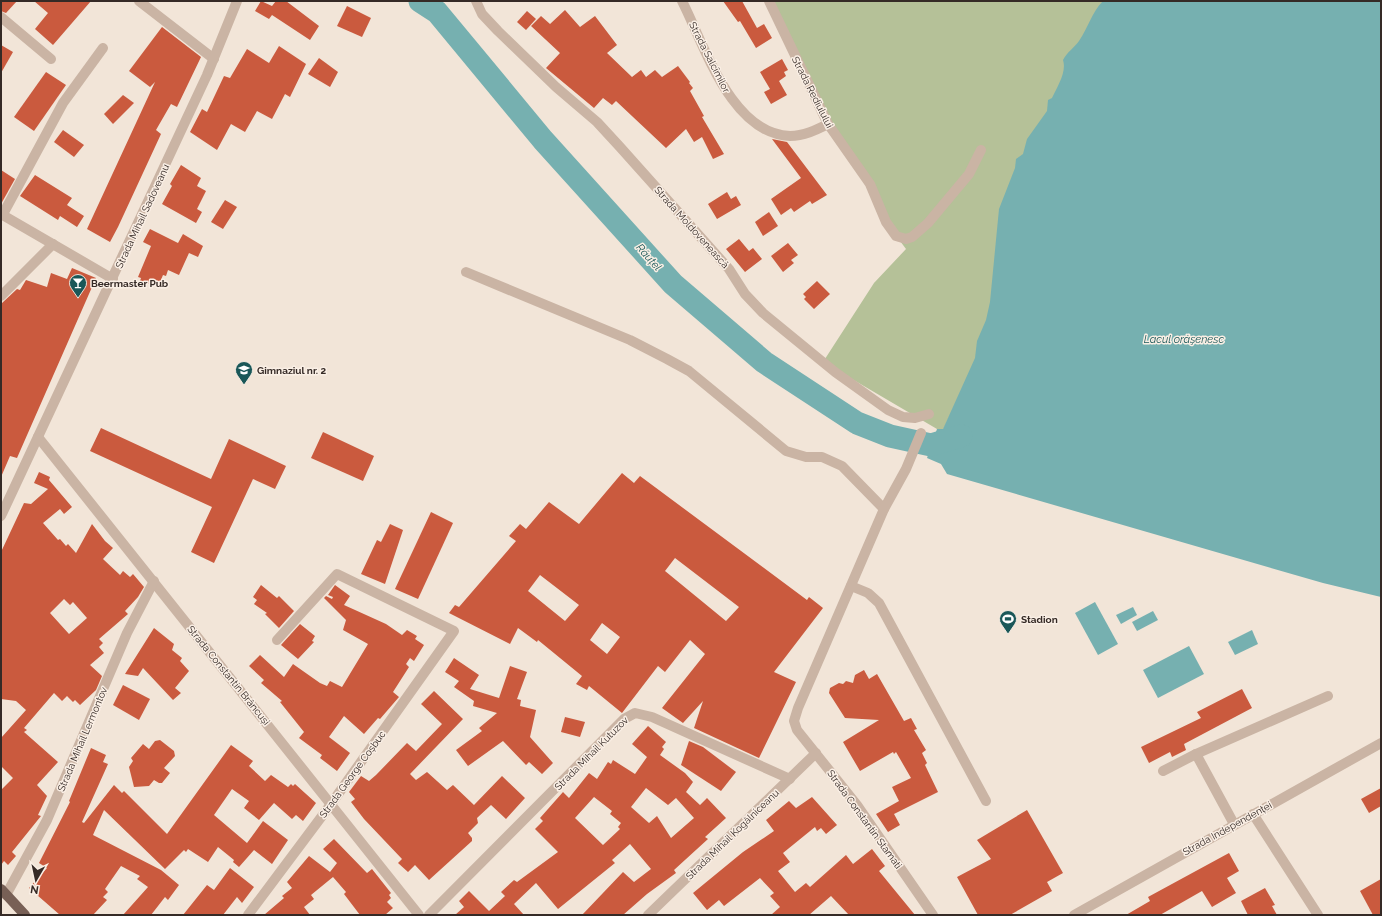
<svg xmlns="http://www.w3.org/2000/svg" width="1382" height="916" viewBox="0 0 1382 916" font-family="Raleway,sans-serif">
	<rect width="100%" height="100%" fill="#f2e5d8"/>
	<!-- green -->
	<polygon fill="#b5c198" points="769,1 1110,1 995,318 943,430 937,429 823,362 874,283 906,249 886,222 873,195 828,124"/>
	<!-- water -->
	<g fill="#76b0b0">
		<path d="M1103 1H1381V597L1323 583 947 474 941 464 927 458 937 429H943L975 358 977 341 986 320 990 302 999 209 1015 168 1016 159 1023 154 1027 139 1047 111 1048 100 1052 98C1057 87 1067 72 1063 60 1067 52 1074 48 1079 41 1088 28 1092 12 1103 1Z"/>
		<polygon points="1095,602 1118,644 1098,655 1075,613"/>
		<polygon points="1133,607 1137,615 1121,624 1116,615"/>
		<polygon points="1153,611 1158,620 1137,631 1132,622"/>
		<polygon points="1252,630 1258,644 1235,655 1228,642"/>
		<polygon points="1189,646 1204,674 1158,698 1143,670"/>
	</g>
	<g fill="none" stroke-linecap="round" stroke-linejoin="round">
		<!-- river -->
		<polyline stroke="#76b0b0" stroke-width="23" points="420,1 437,12 543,140 673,284 764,362 857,423 890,436 931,445 961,436"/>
	</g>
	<!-- building -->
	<g fill="#ca5a3e" fill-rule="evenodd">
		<polygon points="1,1 17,1 6,13 1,11"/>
		<polygon points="34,1 91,1 53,45 35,29 48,13"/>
		<polygon points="261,1 272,6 276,1 286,1 319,26 310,40 272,15 269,19 255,11"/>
		<polygon points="723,1 742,1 757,28 764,24 772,38 756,48 740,21 738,22"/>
		<polygon points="347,6 371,18 362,37 337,26"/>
		<polygon points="565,10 580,27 595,16 617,45 607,53 632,77 641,70 646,77 655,70 662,77 678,66 690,82 689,83 693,88 690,91 704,116 702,117 724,154 713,159 702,137 694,142 686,129 666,148 616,101 612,105 603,98 594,108 546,68 560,53 531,26 541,16 550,24"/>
		<polygon points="527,11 536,19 526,30 517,22"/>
		<polygon points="162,27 201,57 177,107 171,104 156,130 161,134 118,227 110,242 87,229 155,82 150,87 129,71"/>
		<polygon points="1,45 13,52 1,73"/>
		<polygon points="279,46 306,64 290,97 285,94 272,119 257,111 245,132 231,124 217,150 190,132 202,109 207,112 224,76 230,78 247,49 269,63"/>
		<polygon points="319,58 338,72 330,87 308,74"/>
		<polygon points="782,59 788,70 784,72 786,76 779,81 787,95 771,104 764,92 770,89 760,72"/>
		<polygon points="46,72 66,85 34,131 14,117"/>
		<polygon points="123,95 134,103 113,124 104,114"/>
		<polygon points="63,130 84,145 74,157 54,142"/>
		<polygon points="772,139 787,142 827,195 812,204 810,201 794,212 791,208 781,215 771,199 801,178"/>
		<polygon points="181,165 201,178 197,186 206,191 197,209 202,212 196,223 162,204 172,186 170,184"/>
		<polygon points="1,170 15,179 1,204"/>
		<polygon points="35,175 72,198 67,205 84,216 77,227 60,216 58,220 20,196"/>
		<polygon points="727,192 731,199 736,196 741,205 717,219 708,204"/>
		<polygon points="225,200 237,207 223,229 211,222"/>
		<polygon points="769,212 778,226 763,236 755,222"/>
		<polygon points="150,229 178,243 183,234 203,246 198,257 189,253 179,275 168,270 166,276 163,275 158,287 140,281 141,278 138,277 151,246 143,242"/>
		<polygon points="739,239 749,251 753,248 762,259 745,272 726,249"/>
		<polygon points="788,243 798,255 791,260 794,263 783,272 771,256"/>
		<polygon points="72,268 96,278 17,458 10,456 1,477 1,304 17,289 20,290 26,280 47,287 51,273 67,279"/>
		<polygon points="817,281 830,294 814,309 804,299 806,297 803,294"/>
		<polygon points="101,428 211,479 229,439 286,466 275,489 253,479 214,563 191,552 212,507 90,451"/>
		<polygon points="323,432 374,456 363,481 311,458"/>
		<path d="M39 472 50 477 49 480 72 507 64 514 60 509 43 523 58 540 60 539 66 546 68 544 76 553 92 524 105 541 113 548 103 559 120 575 123 571 130 577 133 574 144 587 138 597 125 611 128 614 99 639 103 643 99 647 104 653 90 665 102 676 96 690 80 705 75 700 73 702 67 696 62 701 54 693 24 728 27 730 24 732 58 762 37 785 47 796 38 815 41 816 12 852 16 856 8 865 4 861 1 865V790L13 778 1 766V738L26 710 16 701 1 699V552L24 503 31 504 48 489 34 483ZM64 599 70 605 73 602 87 618 69 634 50 613Z"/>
		<path d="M622 473 634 483 640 476 807 600 809 597 823 608 774 672 796 682 759 758 694 728 703 701 683 723 662 708 705 654 690 640 665 672 658 666 622 713 589 686 587 690 576 684 582 676 538 640 537 642 518 628 510 644 449 613 455 605 459 607 516 541 509 536 520 524 526 529 549 502 579 524ZM675 558 739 607 726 621 665 571ZM540 575 579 605 565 621 528 591ZM602 623 620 637 607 654 590 640Z"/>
		<polygon points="431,512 453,523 418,599 395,589"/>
		<polygon points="390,524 403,530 385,584 361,574 377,540 381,542"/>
		<polygon points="261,585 277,598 279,596 294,611 279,628 265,614 267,613 254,604 257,600 253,597"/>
		<polygon points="335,585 350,596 344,605 386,624 402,635 407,630 417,636 415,639 424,645 414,661 410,658 406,664 409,667 393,692 399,697 380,719 378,718 364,734 344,716 329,737 350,753 337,771 320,758 322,755 299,738 304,732 280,702 282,701 261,683 264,680 249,666 260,655 284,677 293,664 320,683 327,686 330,681 342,687 368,644 343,630 346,620 324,598 326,596 332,599 333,597 328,595"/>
		<polygon points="300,624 315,636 312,641 314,642 298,659 281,645"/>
		<polygon points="154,628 174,644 172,650 182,658 180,661 189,671 175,688 181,693 173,700 143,668 138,676 125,674"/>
		<polygon points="454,658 479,675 470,689 499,698 510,666 527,672 517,699 521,700 520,706 536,710 530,737 553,763 542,774 529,762 526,765 503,741 468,766 456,750 482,731 479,728 497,713 473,706 474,701 454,687 459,681 445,672"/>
		<polygon points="864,670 869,679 877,674 904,721 911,718 917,729 914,730 926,750 922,753 927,763 925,765 938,792 894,814 900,825 888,832 876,814 899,801 892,787 911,778 896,752 894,754 893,752 860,771 843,742 879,720 845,718 829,693 830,688 839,683 843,684 846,681 853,683 855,675"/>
		<polygon points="123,685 150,699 139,720 113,705"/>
		<polygon points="1242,689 1252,708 1184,744 1186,750 1172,757 1170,752 1149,763 1141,747 1201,718 1197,712"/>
		<polygon points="434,691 463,719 410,774 416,780 427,772 447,790 453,785 474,805 502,776 525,798 506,819 491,805 477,818 478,823 468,833 472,838 472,841 429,880 415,865 408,872 398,863 402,859 364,819 351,802 355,799 349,792 361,776 369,781 376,775 407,743 416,751 442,724 421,704"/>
		<polygon points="565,717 585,722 580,737 561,732"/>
		<path d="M648 726 666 742 662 747 664 749 660 755 685 773 693 782 686 792 700 805 707 798 726 818 705 837 708 839 674 870 676 873 647 894 623 915H582L623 872 634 882 651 869 630 844 612 860 615 863 558 909 536 883 514 904 524 915H455L464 907 459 901 469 891 489 911 505 896 501 892 514 880 517 882 558 852 535 829 543 821 540 818 563 792 569 798 589 773 597 779 608 762 611 764 613 760 635 774 647 757 632 744ZM646 788 668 805 676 798 694 818 671 838 657 816 649 823 631 807ZM594 797 612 811 610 814 621 823 618 827 620 829 603 845 575 818Z"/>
		<polygon points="160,740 174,751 175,756 164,768 170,773 162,783 159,783 154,780 149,786 134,787 129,767 133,761 131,758 143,744 149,749 155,741"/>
		<polygon points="689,741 703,747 736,772 721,791 681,765"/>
		<polygon points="231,745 253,761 249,766 265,781 271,775 288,787 291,784 293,786 295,784 316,803 303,821 296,815 292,819 274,803 259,820 244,808 249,801 232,789 214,815 247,843 263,821 288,840 272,864 254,850 239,867 233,862 234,860 218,847 208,862 188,849 186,852 184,850 165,869 104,810 93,835 161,870 179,885 168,900 165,897 151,915 123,915 148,887 137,879 140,876 121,866 105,889 108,892 103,897 107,900 93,915 60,915 29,888 47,868 39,863 70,802 69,801 91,748 106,755 103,762 108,764 82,822 84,823 114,785 122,793 124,791 167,834"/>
		<polygon points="1381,788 1381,806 1369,813 1361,799"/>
		<polygon points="812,797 837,825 826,834 821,828 817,831 815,827 783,853 790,862 778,871 795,892 806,883 810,887 846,855 853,864 872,849 885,866 879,871 915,915 849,915 831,896 809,915 771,915 780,907 770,896 774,893 760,878 724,906 719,900 707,910 693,893 743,852 774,831 766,820 789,801 796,808"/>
		<polygon points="1027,810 1063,873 1047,882 1052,891 1010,915 978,915 957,877 991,859 977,840"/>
		<polygon points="334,839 367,873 372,869 391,893 389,895 391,898 387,902 393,908 385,915 360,915 344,894 346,892 333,877 311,895 314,899 304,907 310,915 264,915 284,898 282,896 292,888 287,882 309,856 330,872 337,863 323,849"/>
		<polygon points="1229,853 1239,871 1227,878 1236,893 1212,907 1202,891 1160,915 1126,915 1150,901 1148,897"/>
		<polygon points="230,868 254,887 242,903 237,897 223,915 183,915 207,885 214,890"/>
		<polygon points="1381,879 1381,915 1373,915 1360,891"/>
		<polygon points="1265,888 1275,905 1272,906 1277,915 1248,915 1241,901"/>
	</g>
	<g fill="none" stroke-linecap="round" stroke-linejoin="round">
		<!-- minor -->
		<g stroke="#cab4a4" stroke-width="10">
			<polyline points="139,1 214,59"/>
			<polyline points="476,1 482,14 498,31 556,87 597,122 620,147 729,269 745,294 763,313 835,372 888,410 903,417 915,418 929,414"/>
			<path d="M682 1C704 44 731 134 790 136 804 136 816 130 828 124"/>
			<polyline points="769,1 828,124 870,184 886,222 896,236 906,239 912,237 928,223 969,174 981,150"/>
			<polyline points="1,17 51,59"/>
			<polyline points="1,214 113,279"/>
			<polyline points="3,214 63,103 103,48"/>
			<polyline points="466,272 630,340 667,359 689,371 786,451 806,457 822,457 842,466 884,509"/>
			<polyline points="1,296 53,244"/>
			<polyline points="921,433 906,469 884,509 798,708 794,721 797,730 857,805 933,915"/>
			<polyline points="38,437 419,915"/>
			<polyline points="1,516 207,75 237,1"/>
			<polyline points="851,586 868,593 879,603 986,801"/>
			<polyline points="1196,754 1234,824"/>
			<polyline points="1163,771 1196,754 1328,696"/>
			<polyline points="1253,814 1318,915"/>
			<polyline points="6,895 47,820 127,633 154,581"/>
			<polyline points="248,915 331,804 454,631 337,574 277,640"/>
			<polyline points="429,915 624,719 635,713 652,717 790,779"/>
			<polyline points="648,915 816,753"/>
			<polyline points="1074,915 1381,743"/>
		</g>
		<!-- major -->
		<polyline stroke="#786056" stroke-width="10" points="1,889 25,915"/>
	</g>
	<!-- icons -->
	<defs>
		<symbol id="bar-pin" viewBox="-11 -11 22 30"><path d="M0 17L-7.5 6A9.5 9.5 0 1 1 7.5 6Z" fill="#1a5758" stroke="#faefe5"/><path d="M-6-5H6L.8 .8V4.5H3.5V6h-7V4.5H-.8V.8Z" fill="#fff"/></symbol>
		<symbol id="school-pin" viewBox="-11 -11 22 30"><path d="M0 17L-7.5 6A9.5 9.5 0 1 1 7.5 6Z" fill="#1a5758" stroke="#faefe5"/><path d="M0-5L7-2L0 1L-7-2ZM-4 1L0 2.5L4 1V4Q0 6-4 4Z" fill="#fff"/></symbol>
		<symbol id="stadium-pin" viewBox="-11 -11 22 30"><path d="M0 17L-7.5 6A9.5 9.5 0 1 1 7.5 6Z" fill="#1a5758" stroke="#faefe5"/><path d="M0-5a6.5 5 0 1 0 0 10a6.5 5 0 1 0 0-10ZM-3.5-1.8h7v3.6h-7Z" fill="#fff"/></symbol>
	</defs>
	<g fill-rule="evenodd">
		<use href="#bar-pin" x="68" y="273" width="20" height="27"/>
		<use href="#school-pin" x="234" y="360" width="20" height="27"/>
		<use href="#stadium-pin" x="998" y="609" width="20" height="27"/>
	</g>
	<g text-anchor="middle" stroke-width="3" stroke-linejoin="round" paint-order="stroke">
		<!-- street labels -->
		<g font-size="10" fill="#352a26" stroke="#faefe5">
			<text transform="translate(710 57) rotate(63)" y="4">Strada Salcîmilor</text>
			<text transform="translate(813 92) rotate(63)" y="4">Strada Rediulului</text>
			<text transform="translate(142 216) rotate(-65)" y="4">Strada Mihail Sadoveanu</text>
			<text transform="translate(692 227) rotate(48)" y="4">Strada Moldovenească</text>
			<text transform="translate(229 675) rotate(51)" y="4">Strada Constantin Brâncuși</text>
			<text transform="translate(82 739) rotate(-67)" y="4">Strada Mihail Lermontov</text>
			<text transform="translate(591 753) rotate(-45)" y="4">Strada Mihail Kutuzov</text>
			<text transform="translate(352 774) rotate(-54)" y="4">Strada George Coșbuc</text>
			<text transform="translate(865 819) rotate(54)" y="4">Strada Constantin Stamati</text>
			<text transform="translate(1227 828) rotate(-29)" y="4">Strada Independenței</text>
			<text transform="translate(732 834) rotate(-44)" y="4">Strada Mihail Kogălniceanu</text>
		</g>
		<!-- poi labels -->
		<g font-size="10" font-weight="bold" fill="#352a26" stroke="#faefe5" text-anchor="start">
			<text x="91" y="287">Beermaster Pub</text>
			<text x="257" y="374">Gimnaziul nr. 2</text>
			<text x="1021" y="623">Stadion</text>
		</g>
		<!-- water labels -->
		<g font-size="11" font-style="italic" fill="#1a5758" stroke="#faefe5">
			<text transform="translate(649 257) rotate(48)" y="4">Răuțel</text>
			<text x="1184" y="343">Lacul orăşenesc</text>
		</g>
	</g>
	<!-- border -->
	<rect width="1382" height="916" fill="none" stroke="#352a26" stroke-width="4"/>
	<!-- north arrow -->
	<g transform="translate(36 880) rotate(189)" stroke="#faefe5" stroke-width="3" paint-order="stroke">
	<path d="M0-3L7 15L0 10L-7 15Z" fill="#352a26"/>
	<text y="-6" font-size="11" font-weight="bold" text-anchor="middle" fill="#352a26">N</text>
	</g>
</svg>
